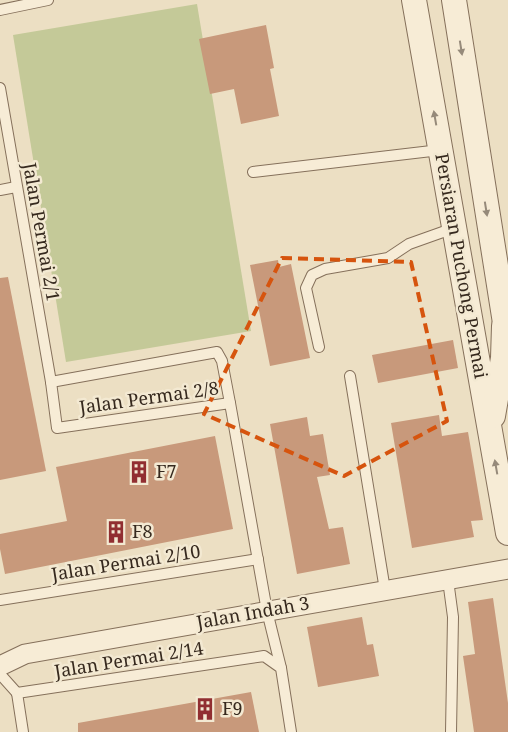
<svg xmlns="http://www.w3.org/2000/svg" width="508" height="732" viewBox="0 0 508 732" font-family="'Noto Serif',serif">
	<rect width="100%" height="100%" fill="#ecdfc3"/>
	<!-- green -->
	<polygon fill="#c4c998" points="197,4 251,331 66,362 13,35"/>
	<!-- building -->
	<g fill="#c8997b">
		<polygon points="266,25 274,68 270,69 279,116 241,124 234,89 210,94 199,39"/>
		<polygon points="278,260 279,267 291,264 310,358 270,366 250,265"/>
		<polygon points="8,277 46,471 0,480 0,278"/>
		<polygon points="453,340 458,368 378,383 372,355"/>
		<polygon points="439,415 442,436 468,432 483,520 471,521 474,537 412,548 391,423"/>
		<polygon points="307,417 310,436 323,434 330,475 317,477 329,529 343,527 350,564 297,574 270,424"/>
		<polygon points="215,436 233,529 5,574 0,549 0,534 67,521 56,467"/>
		<polygon points="493,598 508,703 508,732 474,732 463,656 475,654 468,602"/>
		<polygon points="362,617 367,645 373,644 379,676 318,687 307,627"/>
		<polygon points="251,692 259,732 78,732 78,723"/>
	</g>
	<g fill="none" stroke-linecap="round" stroke-linejoin="round">
		<defs>
			<g id="service">
				<polyline points="0,10 48,0"/>
				<polyline points="0,88 51,382 57,428 230,403 267,611 281,668"/>
				<polyline points="253,172 440,150"/>
				<polyline points="0,190 16,187"/>
				<polyline points="319,347 306,288 312,275 325,269 388,258 409,244 454,228"/>
				<polyline points="350,376 385,590"/>
				<polyline points="51,382 217,352 222,361 230,403"/>
				<polyline points="448,580 453,617 451,732"/>
				<polyline points="0,600 258,559"/>
				<polyline points="0,674 17,693"/>
				<polyline points="17,693 264,656 281,668 291,732"/>
				<polyline points="17,693 23,732"/>
			</g>
			<polyline id="minor" points="0,666 25,654 508,569"/>
			<g id="tertiary">
				<polyline points="414,0 508,533"/>
				<polyline points="454,0 508,342"/>
				<polyline points="493,416 503,358 504,326"/>
			</g>
		</defs>
		<!-- service casing -->
		<use href="#service" stroke="#85705b" stroke-width="12"/>
		<!-- minor casing -->
		<use href="#minor" stroke="#85705b" stroke-width="21"/>
		<!-- tertiary casing -->
		<use href="#tertiary" stroke="#85705b" stroke-width="26"/>
		<!-- service -->
		<use href="#service" stroke="#f7ecd6" stroke-width="10"/>
		<!-- minor -->
		<use href="#minor" stroke="#f7ecd6" stroke-width="19"/>
		<!-- tertiary -->
		<use href="#tertiary" stroke="#f7ecd6" stroke-width="24"/>
	</g>
	<!-- one-way arrows -->
	<defs><path id="oneway-solid" d="M-6-.8H1V-3.2L6.5 0L1 3.2V.8H-6Z" transform="scale(1.25)"/></defs>
	<g fill="#968a7a">
		<use href="#oneway-solid" transform="translate(461 48) rotate(81)"/>
		<use href="#oneway-solid" transform="translate(435 118) rotate(-100)"/>
		<use href="#oneway-solid" transform="translate(486 209) rotate(81)"/>
		<use href="#oneway-solid" transform="translate(496 467) rotate(-100)"/>
	</g>
	<!-- marked area -->
	<path fill="none" stroke="#d6540e" stroke-width="4" stroke-dasharray="10 6" stroke-linejoin="round" d="M282 258 411 262 447 421 344 476 204 414Z"/>
	<!-- icons -->
	<defs>
		<symbol id="building-bare" viewBox="-9 -9 18 18"><path d="M-4-6H4V6H1V3H-1V6H-4ZM-2.5-4.3h1.7v1.8h-1.7ZM.8-4.3h1.7v1.8H.8ZM-2.5-1h1.7V.8h-1.7ZM.8-1h1.7V.8H.8Z" fill="#912e31" stroke="#f3e9d2" stroke-width="2.5" paint-order="stroke"/></symbol>
	</defs>
	<g fill-rule="evenodd">
		<use href="#building-bare" x="123" y="456" width="32" height="32"/>
		<use href="#building-bare" x="100" y="516" width="32" height="32"/>
		<use href="#building-bare" x="189" y="693" width="32" height="32"/>
	</g>
	<g text-anchor="middle" stroke-width="5" stroke-linejoin="round" paint-order="stroke">
		<!-- street labels -->
		<g font-size="18" fill="#36291e" stroke="#f3e9d2">
			<text transform="translate(41 232) rotate(80)" y="6">Jalan Permai 2/1</text>
			<text transform="translate(461 266) rotate(80)" y="6">Persiaran Puchong Permai</text>
			<text transform="translate(149 398) rotate(-8)" y="6">Jalan Permai 2/8</text>
			<text transform="translate(126 563) rotate(-9)" y="6">Jalan Permai 2/10</text>
			<text transform="translate(253 613) rotate(-10)" y="6">Jalan Indah 3</text>
			<text transform="translate(129 660) rotate(-9)" y="6">Jalan Permai 2/14</text>
		</g>
		<!-- poi labels -->
		<g font-size="18" fill="#36291e" stroke="#f3e9d2" text-anchor="start">
			<text x="156" y="478">F7</text>
			<text x="132" y="538">F8</text>
			<text x="222" y="715">F9</text>
		</g>
	</g>
</svg>
